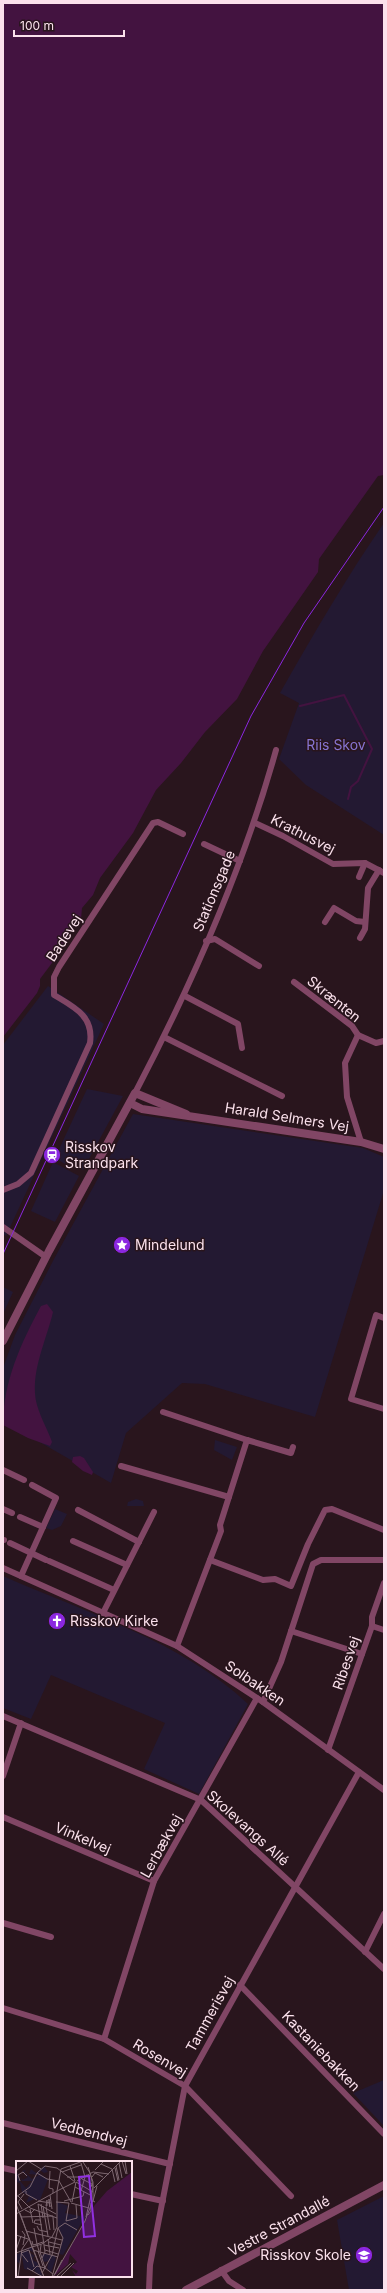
<svg xmlns="http://www.w3.org/2000/svg" width="387" height="2293" viewBox="0 0 387 2293" font-family="Inter,sans-serif">
	<rect width="100%" height="100%" fill="#29151d"/>
	<!-- green -->
	<g fill="#231932">
		<path d="M384 523V835L306 785 279 759 299 703 280 693C313 635 346 578 384 523Z"/>
		<polygon points="48,986 104,1024 6,1236 3,1234 3,1045"/>
		<polygon points="87,1089 123,1096 83,1170 67,1161 65,1164 55,1158"/>
		<polygon points="133,1114 363,1148 384,1157 384,1190 315,1417 205,1384 182,1383 126,1433 111,1483 3,1421 3,1368 15,1335 54,1259"/>
		<polygon points="53,1162 79,1176 55,1222 31,1211"/>
		<polygon points="3,1287 13,1292 3,1314 3,1303 5,1301 3,1301"/>
		<polygon points="215,1440 237,1447 232,1460 214,1450"/>
		<polygon points="136,1499 143,1501 144,1506 127,1506 128,1502"/>
		<polygon points="55,1509 67,1514 61,1526 52,1530 46,1528"/>
		<path d="M3 1576C84 1612 182 1641 248 1704L199 1794 144 1769 165 1723 51 1675 31 1719 3 1708Z"/>
		<polygon points="384,2080 384,2126 353,2093"/>
		<polygon points="384,2196 384,2290 349,2290 337,2220"/>
	</g>
	<!-- water -->
	<g fill="#431340">
		<polygon points="3,3 384,3 384,475 378,476 319,559 318,572 263,651 237,699 205,732 181,763 156,790 133,833 100,878 93,895 82,908 81,919 72,929 58,955 40,979 40,986 37,993 3,1037"/>
		<path d="M47 1304 53 1312C46 1342 29 1374 37 1405 41 1419 48 1430 52 1442L50 1446 28 1438 3 1425C3 1382 21 1343 41 1306Z"/>
		<polygon points="80,1456 84,1458 93,1472 92,1475 83,1471 72,1462 73,1457"/>
	</g>
	<g fill="none" stroke-linecap="round" stroke-linejoin="round">
		<!-- stream -->
		<polyline stroke="#431340" stroke-width="2" points="300,706 344,695 372,749 358,781 351,787 348,799"/>
		<!-- minor -->
		<g stroke="#814665" stroke-width="6">
			<polyline points="255,823 283,836 333,864 365,863 384,873"/>
			<polyline points="204,844 240,861"/>
			<polyline points="359,877 365,863"/>
			<polyline points="325,922 334,908 356,921 365,922"/>
			<polyline points="360,938 365,929 368,888 379,870"/>
			<polyline points="206,941 215,939 259,966"/>
			<polyline points="294,982 352,1026 358,1035"/>
			<polyline points="185,996 238,1024 242,1048"/>
			<polyline points="164,1037 282,1096"/>
			<path d="M135 1093C192 984 243 869 276 750"/>
			<polyline points="361,1142 347,1097 345,1063 358,1035 376,1043 384,1041"/>
			<path d="M3 1190 18 1184 31 1173 90 1043C94 1016 74 1007 54 995V977L59 967 153 823 158 822 183 834"/>
			<polyline points="3,1227 46,1257"/>
			<polyline points="384,1318 376,1315 351,1399 384,1409"/>
			<polyline points="163,1412 247,1440"/>
			<polyline points="121,1466 229,1497"/>
			<polyline points="3,1470 24,1480"/>
			<polyline points="3,1509 12,1513"/>
			<polyline points="78,1510 139,1542"/>
			<polyline points="20,1517 43,1527"/>
			<polyline points="3,1540 4,1540"/>
			<polyline points="73,1541 127,1565"/>
			<polyline points="10,1543 46,1560"/>
			<polyline points="210,1560 263,1580 275,1579 291,1586 308,1544 325,1510 332,1509 384,1530"/>
			<polyline points="49,1561 114,1590"/>
			<polyline points="3,1568 177,1646 263,1702 384,1790"/>
			<polyline points="21,1576 56,1498 32,1485"/>
			<polyline points="103,1613 154,1512"/>
			<polyline points="372,1626 384,1630"/>
			<polyline points="291,1631 362,1654"/>
			<polyline points="177,1646 221,1531 220,1525 247,1440 291,1453 293,1447"/>
			<polyline points="263,1702 281,1662 313,1564 321,1560 384,1560"/>
			<polyline points="3,1716 201,1800 384,1969"/>
			<polyline points="328,1750 372,1626 372,1617 384,1583"/>
			<polyline points="3,1776 21,1723"/>
			<polyline points="3,1817 154,1881"/>
			<polyline points="3,1923 51,1937"/>
			<polyline points="365,1952 384,1914"/>
			<polyline points="240,1985 384,2134"/>
			<polyline points="3,2008 104,2039 185,2086 291,2196"/>
			<polyline points="104,2039 154,1881 257,1698"/>
			<polyline points="3,2123 170,2164"/>
			<polyline points="3,2168 17,2171"/>
			<polyline points="131,2194 163,2201"/>
			<polyline points="221,2270 229,2281 243,2290"/>
			<polyline points="31,2290 32,2276"/>
			<polyline points="149,2290 150,2265 185,2086 359,1772"/>
		</g>
		<!-- tertiary -->
		<g stroke="#814665" stroke-width="8">
			<polyline points="130,1103 142,1109 361,1142 384,1149"/>
			<polyline points="3,1341 49,1251 135,1093 186,1114"/>
			<polyline points="186,2290 384,2185"/>
		</g>
		<!-- tram -->
		<polyline stroke="#8b27e0" stroke-width="1" points="3,1254 251,716 304,623 384,507"/>
	</g>
	<!-- icons -->
	<defs>
		<symbol id="station-disc" viewBox="-11 -11 22 22"><circle r="9.5" fill="#8b27e0" stroke="#29151d"/><path d="M-3-6H3Q5-6 5-4V2Q5 4 3 4L4.5 6H3L1.5 4h-3L-3 6H-4.5L-3 4Q-5 4-5 2V-4Q-5-6-3-6ZM-3.5-4v3h7v-3ZM-3.5 1v1.5H-2V1ZM2 1v1.5H3.5V1Z" fill="#fff"/></symbol>
		<symbol id="sight-disc" viewBox="-11 -11 22 22"><circle r="9.5" fill="#8b27e0" stroke="#29151d"/><path d="M0-6L1.8-2.2L6-1.7L2.9 1.2L3.7 5.4L0 3.3L-3.7 5.4L-2.9 1.2L-6-1.7L-1.8-2.2Z" fill="#fff"/></symbol>
		<symbol id="church-disc" viewBox="-11 -11 22 22"><circle r="9.5" fill="#8b27e0" stroke="#29151d"/><path d="M-1.2-6h2.4v3.5h3.3v2.4h-3.3V6h-2.4V-.1h-3.3v-2.4h3.3Z" fill="#fff"/></symbol>
		<symbol id="school-disc" viewBox="-11 -11 22 22"><circle r="9.5" fill="#8b27e0" stroke="#29151d"/><path d="M0-5L7-2L0 1L-7-2ZM-4 1L0 2.5L4 1V4Q0 6-4 4Z" fill="#fff"/></symbol>
	</defs>
	<g fill-rule="evenodd">
		<use href="#station-disc" x="42" y="1145" width="20" height="20"/>
		<use href="#sight-disc" x="112" y="1235" width="20" height="20"/>
		<use href="#church-disc" x="47" y="1611" width="20" height="20"/>
		<use href="#school-disc" x="354" y="2245" width="20" height="20"/>
	</g>
	<g text-anchor="middle" stroke-width="3" stroke-linejoin="round" paint-order="stroke">
		<!-- park labels -->
		<g font-size="14" fill="#8775d2" stroke="#29151d">
			<text x="336" y="750">Riis Skov</text>
		</g>
		<!-- street labels -->
		<g font-size="14" fill="#fbe1ec" stroke="#29151d">
			<text transform="translate(303 834) rotate(27)" y="5">Krathusvej</text>
			<text transform="translate(214 891) rotate(-67)" y="5">Stationsgade</text>
			<text transform="translate(64 938) rotate(-57)" y="5">Badevej</text>
			<text transform="translate(334 999) rotate(39)" y="5">Skrænten</text>
			<text transform="translate(287 1117) rotate(9)" y="5">Harald Selmers Vej</text>
			<text transform="translate(346 1663) rotate(-71)" y="5">Ribesvej</text>
			<text transform="translate(255 1683) rotate(34)" y="5">Solbakken</text>
			<text transform="translate(248 1828) rotate(42)" y="5">Skolevangs Allé</text>
			<text transform="translate(83 1838) rotate(23)" y="5">Vinkelvej</text>
			<text transform="translate(161 1846) rotate(-61)" y="5">Lerbækvej</text>
			<text transform="translate(210 2014) rotate(-61)" y="5">Tammerisvej</text>
			<text transform="translate(321 2051) rotate(46)" y="5">Kastaniebakken</text>
			<text transform="translate(160 2058) rotate(31)" y="5">Rosenvej</text>
			<text transform="translate(89 2132) rotate(14)" y="5">Vedbendvej</text>
			<text transform="translate(279 2226) rotate(-28)" y="5">Vestre Strandallé</text>
		</g>
		<!-- poi labels -->
		<g font-size="14" fill="#fbe1ec" stroke="#29151d" text-anchor="start">
			<text x="65" y="1152">Risskov<tspan x="65" dy="16">Strandpark</tspan></text>
			<text x="135" y="1250">Mindelund</text>
			<text x="70" y="1626">Risskov Kirke</text>
			<text x="351" y="2260" text-anchor="end">Risskov Skole</text>
		</g>
	</g>
	<!-- overview -->
	<g transform="translate(16 2161)">
		<rect width="116" height="116" fill="#29151d"/>
		<path d="M28 5 32 11 28 12 24 9 23 12 32 18 24 39 18 38 10 42 13 35 6 31 0 36 6 31 4 22 0 21 1 11 4 20 10 27 16 20H6L5 17 7 19 12 16 6 10 10 9 8 11 16 18 23 14 13 13 15 8 20 12ZM41 41 52 45 49 52 69 56 47 94 43 93 47 77 42 65ZM15 86 13 87H16L17 91 13 89 12 91 19 95 17 96 18 100 21 101 27 116 19 111 18 107 17 110 8 108 6 95 3 99 4 102 0 101 1 93H3V97V92L14 88 6 89ZM29 93 40 95 39 99 40 97 35 112 31 107 33 100 28 101 25 94Z" fill="#231932"/>
		<path d="M116 11V116H60L56 109 60 113 62 110 55 106 61 101 54 93 52 103 37 116 78 45 91 30Z" fill="#431340"/>
		<path fill="none" stroke="#7d6770" stroke-width="1" d="M12 0 25 8M106 0 110 13M109 0 111 13M67 1 74 12M65 2 69 16 65 30M103 2 106 17M85 3 96 8M54 5 59 20M100 5 103 19M99 7 102 20M96 8 99 21M79 9 88 0M0 10 12 0M34 10 33 27 37 28V32M46 11 65 4M21 12 31 18 43 20M51 16H68M76 16 79 12 87 16M66 18 76 23 75 26M4 20 2 14 7 11 11 15M43 20 55 41M61 20 77 11 93 13M60 21 77 31M59 26 76 35M78 27 105 0M10 30V33L21 39M34 34 36 48M2 35 14 47 41 57M0 36 14 26 21 12 29 5 41 7 59 21M31 39V45H30ZM22 40 35 42M48 40 67 35 68 31M40 41 53 42M56 41 60 21M79 41 77 40 81 25M33 42 34 46 33 38V42M53 42 50 60 61 57 60 44M55 42 73 47M0 43 28 116M22 43 29 91 26 97M22 43 40 53M25 43 27 57M27 45 32 75M30 46 34 69M6 48 2 41 8 33M14 48 17 62M9 49 15 52 19 48M4 52 16 86 26 83 36 76 41 66V30L59 21M0 53 41 30 45 8 67 0M72 54 75 50 74 42M5 56 37 55M37 56 38 69M70 56 77 26 75 15 70 14M24 59H19L18 62 26 64M21 65 23 69 32 71M18 67 21 83 27 81M6 70 9 74 7 84M10 70 46 79M0 74 12 78M32 78 34 93M16 80 17 84 21 83 23 90M33 81 45 84M25 84 24 91 29 107M28 84 43 87M0 89 5 75M17 89 42 96M29 89 42 93M22 90 27 105M0 92 16 86 28 116M12 101 5 92 13 89 18 106M11 107 27 116M16 110 21 105 29 107 37 113M26 112 36 94 42 67 49 62 61 69M39 113 46 99M2 116 6 88 13 78M36 116 47 77 42 67M37 116 69 60 77 39V21L72 6M40 116 55 102M44 116 58 102"/>
		<path fill="#9130e1" fill-opacity="0.15" stroke="#9130e1" stroke-width="2" d="M73 15 79 75 68 76 63 16Z"/>
		<rect width="116" height="116" fill="none" stroke="#fbe1ec" stroke-width="2"/>
	</g>
	<!-- border -->
	<rect width="387" height="2293" fill="none" stroke="#fbe1ec" stroke-width="8"/>
	<!-- scale -->
	<path d="M14 30v6h110v-6" fill="none" stroke="#fbe1ec" stroke-width="2"/>
	<text x="20" y="30" font-size="12" fill="#fbe1ec" stroke="#29151d" stroke-width="3" paint-order="stroke">100 m</text>
</svg>
